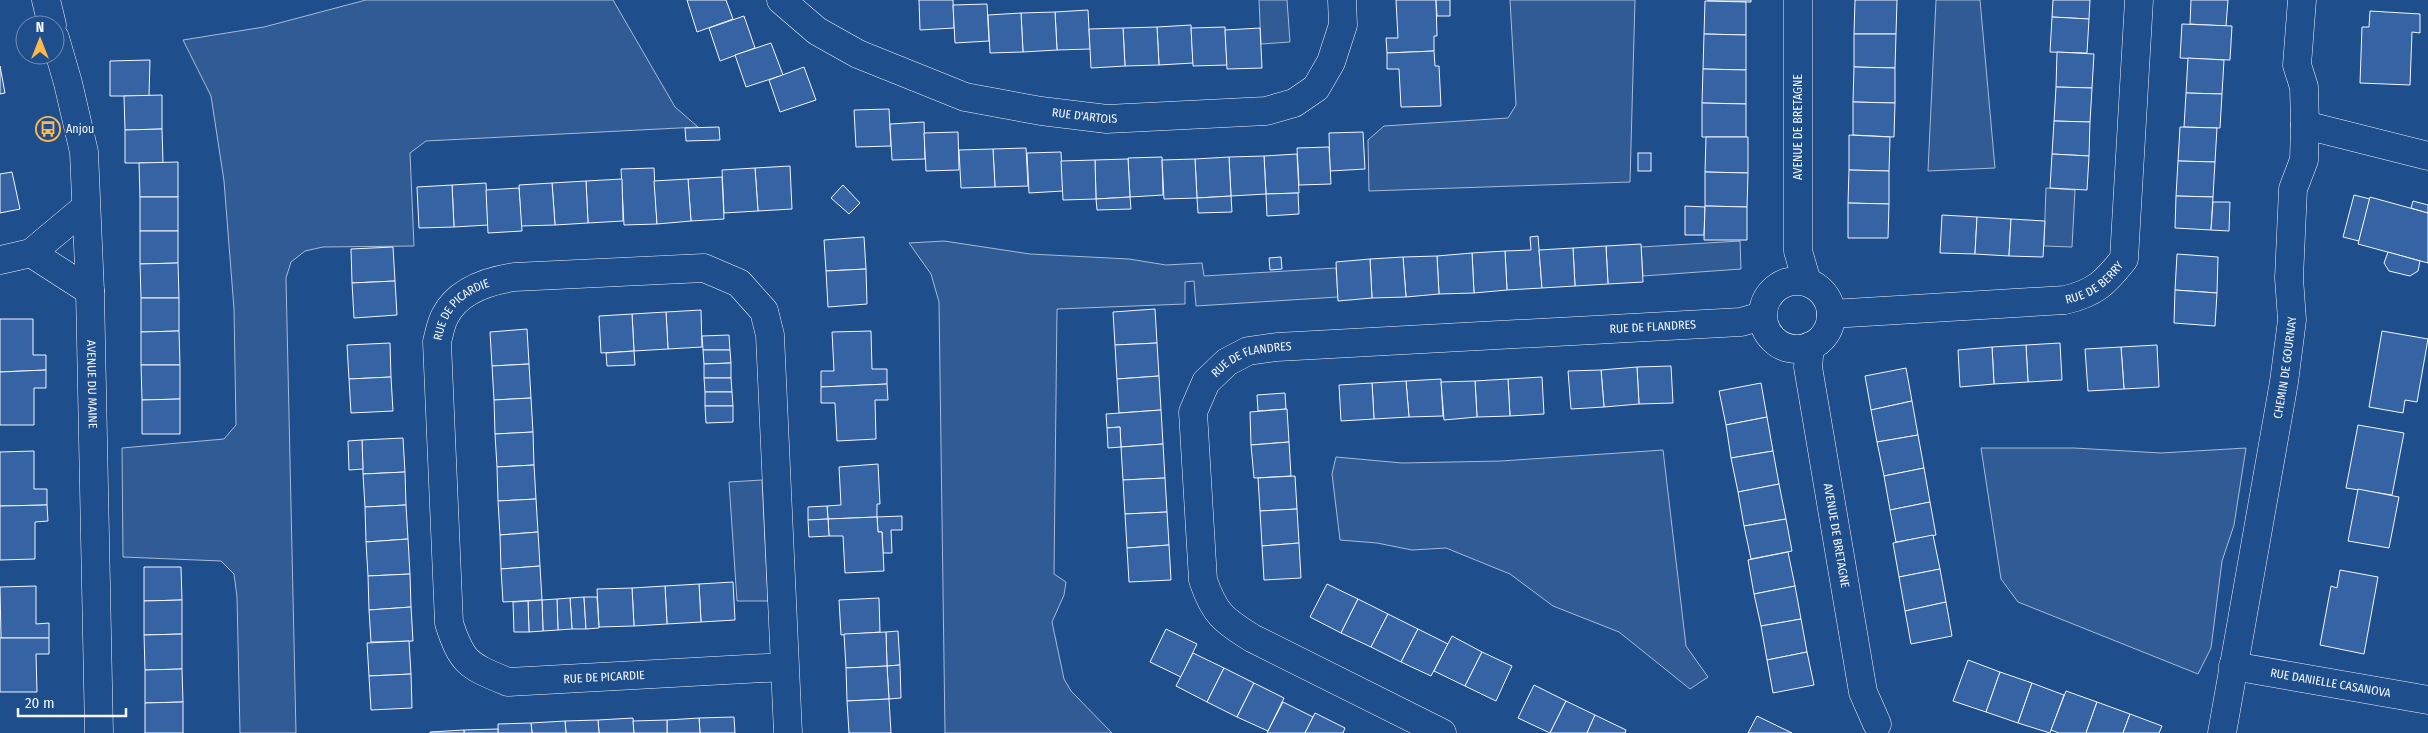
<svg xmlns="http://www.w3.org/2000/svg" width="2428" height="733" viewBox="0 0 2428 733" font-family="'Fira Sans Condensed',sans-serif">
	<rect width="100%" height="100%" fill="#1f4e8c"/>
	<!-- built -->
	<g fill="#305b95" stroke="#a8bbd7">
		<polygon points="366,0 613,0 675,107 698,127 426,141 410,153 414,246 323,247 305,251 291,262 286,278 296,733 240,733 237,597 234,574 221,561 123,557 122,448 224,439 236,425 234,309 224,181 211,96 183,40 264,27"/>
		<polygon points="1259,0 1287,0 1290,42 1261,44"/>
		<polygon points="1510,0 1635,0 1630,182 1369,191 1368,140 1384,126 1508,118 1516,105"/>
		<polygon points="1936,0 1980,0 1995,168 1928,171"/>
		<polygon points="2046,188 2075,190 2072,247 2044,246"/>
		<polygon points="944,241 1030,254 1129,259 1166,265 1202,263 1204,276 1336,268 1338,297 1196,306 1194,281 1185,282 1185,304 1057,309 1054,574 1066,582 1064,595 1052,622 1064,679 1071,691 1112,733 945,733 939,302 931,274 909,243"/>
		<polygon points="1740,241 1741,269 1643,276 1641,247"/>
		<polygon points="1981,448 2074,448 2161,453 2246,448 2234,525 2222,561 2211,648 2198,674 2018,602 2001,579"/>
		<polygon points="1663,450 1686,646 1708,677 1690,689 1619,632 1553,606 1510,574 1446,548 1412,550 1377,543 1340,540 1332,474 1336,457 1402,463 1501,461"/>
		<polygon points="762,480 768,601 737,601 729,482"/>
	</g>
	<!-- building -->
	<g fill="#3563a3" stroke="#f2f6ff">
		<polygon points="687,0 726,0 733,19 697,32"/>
		<polygon points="919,0 953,0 954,28 920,30"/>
		<polygon points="1396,0 1436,0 1437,36 1434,36 1434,51 1387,53 1386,38 1398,38"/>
		<polygon points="1436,0 1450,0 1450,16 1437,16"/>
		<polygon points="1708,0 1751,0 1751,2 1708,1"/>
		<polygon points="1855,0 1897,0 1896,34 1854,34"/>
		<polygon points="2053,0 2090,0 2089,19 2052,17"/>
		<polygon points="2191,0 2228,0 2226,26 2190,24"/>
		<polygon points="1705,1 1746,2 1746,35 1704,34"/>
		<polygon points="987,4 989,41 955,43 953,5"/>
		<polygon points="1088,10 1090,49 1057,50 1055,12"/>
		<polygon points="2370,11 2420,14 2420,33 2412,32 2410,85 2360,83 2362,27 2369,27"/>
		<polygon points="1055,12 1057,50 1023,52 1021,13"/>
		<polygon points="1021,13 1023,52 990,53 988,15"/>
		<polygon points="744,16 755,48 720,61 709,28"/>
		<polygon points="2052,17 2089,19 2087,53 2050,52"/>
		<polygon points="2182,24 2232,26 2230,60 2180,58"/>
		<polygon points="1191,25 1193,63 1159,65 1157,27"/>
		<polygon points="1157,27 1159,65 1125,66 1123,28"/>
		<polygon points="1225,27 1227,65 1193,66 1191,28"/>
		<polygon points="1123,28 1125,66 1091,68 1089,29"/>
		<polygon points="1260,28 1262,68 1227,69 1225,30"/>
		<polygon points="1704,34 1746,35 1746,70 1703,69"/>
		<polygon points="1854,34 1896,34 1895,68 1854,67"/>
		<polygon points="771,43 783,75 746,87 735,55"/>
		<polygon points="1434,51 1435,66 1439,66 1441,106 1401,107 1399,69 1387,69 1387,53"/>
		<polygon points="2057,52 2094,54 2092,88 2056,87"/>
		<polygon points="2188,58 2224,60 2222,94 2186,93"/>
		<polygon points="150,60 149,96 110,96 110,61"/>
		<polygon points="0,66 5,93 0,94"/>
		<polygon points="804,67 816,100 780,112 769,80"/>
		<polygon points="1854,67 1895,68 1895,103 1853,102"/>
		<polygon points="1703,69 1746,70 1746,104 1702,103"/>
		<polygon points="2056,87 2092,88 2090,122 2054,121"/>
		<polygon points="2186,93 2222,94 2220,128 2184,127"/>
		<polygon points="162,95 162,129 125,130 124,96"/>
		<polygon points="1853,102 1895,103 1894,137 1853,135"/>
		<polygon points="1702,103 1746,104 1746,137 1702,137"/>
		<polygon points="889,109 891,146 856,147 854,110"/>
		<polygon points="2054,121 2090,122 2089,156 2052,154"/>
		<polygon points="924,122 925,159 892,160 890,124"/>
		<polygon points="719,127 720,140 686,141 685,128"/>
		<polygon points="2180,127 2217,128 2215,162 2178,161"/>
		<polygon points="162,129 163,163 125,163 125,130"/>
		<polygon points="958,132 959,170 926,171 924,133"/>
		<polygon points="1363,132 1365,169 1330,171 1329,133"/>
		<polygon points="1849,135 1890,137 1889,171 1849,170"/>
		<polygon points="1706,137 1748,137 1748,173 1705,172"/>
		<polygon points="1329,147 1331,184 1299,185 1297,148"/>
		<polygon points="1026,148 1028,186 995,187 993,149"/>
		<polygon points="993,149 995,187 961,188 959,150"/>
		<polygon points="1061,152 1063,191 1029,193 1027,153"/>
		<rect x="1638" y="153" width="13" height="18"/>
		<polygon points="1297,154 1299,193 1266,194 1264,156"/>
		<polygon points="2052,154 2089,156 2087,190 2050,188"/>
		<polygon points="1264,156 1266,194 1231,196 1229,157"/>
		<polygon points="1162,157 1163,195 1130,197 1128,158"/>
		<polygon points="1229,157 1231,196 1197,198 1195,159"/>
		<polygon points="1128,159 1130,197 1096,199 1095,160"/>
		<polygon points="1195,159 1197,198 1164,199 1162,160"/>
		<polygon points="1095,160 1096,199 1063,200 1061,161"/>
		<polygon points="2178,161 2215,162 2213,197 2176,196"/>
		<polygon points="178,162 178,197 140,197 139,163"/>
		<polygon points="790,166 792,209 758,211 755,168"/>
		<polygon points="654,168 657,224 624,225 621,169"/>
		<polygon points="755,168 758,211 724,213 722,170"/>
		<polygon points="1849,170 1889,171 1889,204 1848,203"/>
		<polygon points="12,172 20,209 0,213 0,174"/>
		<polygon points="1705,172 1748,173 1747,207 1705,206"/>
		<polygon points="722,177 724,219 691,221 688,179"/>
		<polygon points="622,179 623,221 588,223 586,181"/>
		<polygon points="688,179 691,221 657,224 654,181"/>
		<polygon points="586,181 588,223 555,225 552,183"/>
		<polygon points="486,183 488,225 454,227 452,185"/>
		<polygon points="552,183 555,225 521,226 519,185"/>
		<polygon points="452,185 454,227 419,228 417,187"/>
		<polygon points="843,185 860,203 849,214 831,198"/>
		<polygon points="519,188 522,231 488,233 486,190"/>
		<polygon points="1298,193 1299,214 1267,216 1266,194"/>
		<polygon points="2354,195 2370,199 2359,241 2343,237"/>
		<polygon points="1231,196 1232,212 1198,213 1197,198"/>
		<polygon points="2176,196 2213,197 2211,230 2175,228"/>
		<rect x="140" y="197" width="38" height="34"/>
		<polygon points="1130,197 1131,209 1097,210 1096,199"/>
		<polygon points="2370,197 2428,213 2428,263 2358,244"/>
		<polygon points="2413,201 2428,205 2428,213 2411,208"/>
		<polygon points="2213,202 2230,202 2229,231 2211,230"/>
		<polygon points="1848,203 1889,204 1888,238 1848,238"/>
		<polygon points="1685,206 1705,207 1704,235 1685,235"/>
		<polygon points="1705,206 1747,207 1747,240 1704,240"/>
		<polygon points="1942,215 1977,217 1975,254 1940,253"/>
		<polygon points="1977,217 2011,219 2009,256 1975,254"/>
		<polygon points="2011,219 2045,221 2043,257 2009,256"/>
		<polygon points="140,231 178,231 178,263 140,264"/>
		<polygon points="1538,236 1542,288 1507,290 1505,251 1531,250 1530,237"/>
		<polygon points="864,237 866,269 826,271 824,240"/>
		<polygon points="1641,244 1643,282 1608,284 1606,246"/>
		<polygon points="1606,246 1608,284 1575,286 1573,248"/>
		<polygon points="393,247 395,281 352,283 351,249"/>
		<polygon points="1573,248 1575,286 1542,288 1539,250"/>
		<polygon points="1505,251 1507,290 1474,293 1472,253"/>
		<polygon points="2388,252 2420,261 2418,271 2410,276 2389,271 2384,263"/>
		<polygon points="1472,253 1474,293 1439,294 1437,256"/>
		<polygon points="2177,254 2218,257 2217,293 2175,290"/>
		<polygon points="1437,256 1439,294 1406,297 1403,257"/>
		<polygon points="1281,257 1282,269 1270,270 1269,258"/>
		<polygon points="1403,257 1406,297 1372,298 1370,259"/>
		<polygon points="1370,259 1372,298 1338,301 1336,262"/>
		<polygon points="178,263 179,298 141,298 140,264"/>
		<polygon points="866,269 867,304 828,307 826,271"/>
		<polygon points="395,281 397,315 354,318 352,283"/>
		<polygon points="2175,290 2217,293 2215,326 2174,323"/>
		<polygon points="141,298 179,298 179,331 141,332"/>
		<polygon points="1155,309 1157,343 1115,345 1113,312"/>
		<polygon points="701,310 702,347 668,349 666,312"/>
		<polygon points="666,312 668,349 634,351 632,314"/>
		<polygon points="632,314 634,351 601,353 599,316"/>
		<polygon points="0,319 33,319 33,355 46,355 46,370 0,372"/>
		<polygon points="527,329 529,364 492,366 490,332"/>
		<polygon points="179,331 180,365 141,365 141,332"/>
		<polygon points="871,331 872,369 887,369 887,384 821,387 821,371 834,371 832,332"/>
		<polygon points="2382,331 2428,339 2417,402 2405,400 2403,413 2369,407"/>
		<polygon points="729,335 730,350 703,350 702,336"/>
		<polygon points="390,343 391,377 349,379 347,345"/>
		<polygon points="1157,343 1159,376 1117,379 1115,345"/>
		<polygon points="2060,343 2062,380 2028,382 2026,345"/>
		<polygon points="2026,345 2028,382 1994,384 1992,347"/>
		<polygon points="2157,345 2159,387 2124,389 2121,347"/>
		<polygon points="1992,347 1994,384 1960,387 1958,350"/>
		<polygon points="2121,347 2124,389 2088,391 2085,349"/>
		<polygon points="703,350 730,350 731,363 704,364"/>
		<polygon points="634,351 635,365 607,366 606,353"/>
		<polygon points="731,363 731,378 704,378 704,364"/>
		<polygon points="529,364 531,398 494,400 492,366"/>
		<polygon points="141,365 180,365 180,399 142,400"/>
		<polygon points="1671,366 1673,403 1639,404 1637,367"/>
		<polygon points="1637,367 1639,404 1604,407 1601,370"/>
		<polygon points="1906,368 1912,401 1871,410 1865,376"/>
		<polygon points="46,370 46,388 34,388 34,425 0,425 0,372"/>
		<polygon points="1601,370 1604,407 1571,409 1568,371"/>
		<polygon points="1159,376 1161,410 1119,413 1117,379"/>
		<polygon points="391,377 393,411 351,413 349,379"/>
		<polygon points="1542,377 1544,414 1510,416 1508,379"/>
		<polygon points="704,378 731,378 732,392 705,392"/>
		<polygon points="1441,379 1443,416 1409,417 1406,381"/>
		<polygon points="1508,379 1510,416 1477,417 1475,381"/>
		<polygon points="1406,381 1409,417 1374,419 1372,383"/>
		<polygon points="1475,381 1477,417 1444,420 1441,382"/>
		<polygon points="1372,383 1374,419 1341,421 1339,385"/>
		<polygon points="1761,383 1767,417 1726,425 1719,391"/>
		<polygon points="887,384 888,400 875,400 876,439 837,441 835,403 821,403 821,387"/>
		<polygon points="705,392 732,392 733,406 705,406"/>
		<polygon points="1285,393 1286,409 1258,411 1257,395"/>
		<polygon points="531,398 533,432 495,434 494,400"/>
		<polygon points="180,399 180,434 142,434 142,400"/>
		<polygon points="1912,401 1918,435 1877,442 1871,410"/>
		<polygon points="705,406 733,406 733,422 706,423"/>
		<polygon points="1287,409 1289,442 1251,445 1250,412"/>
		<polygon points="1161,410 1163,444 1121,447 1120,427 1107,428 1106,414"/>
		<polygon points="1767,417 1773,451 1731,458 1726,425"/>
		<polygon points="2358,425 2404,433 2392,495 2346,488"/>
		<polygon points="1120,427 1121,447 1108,448 1107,428"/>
		<polygon points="533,432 534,465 497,467 495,434"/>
		<polygon points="1918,435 1924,468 1884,476 1877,442"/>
		<polygon points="403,438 405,472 363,474 362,440"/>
		<polygon points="362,440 363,469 349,470 348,441"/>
		<polygon points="1289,442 1291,476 1254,478 1251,445"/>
		<polygon points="1163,444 1165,478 1123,480 1121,447"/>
		<polygon points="34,451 34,489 47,489 47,505 0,506 0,452"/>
		<polygon points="1773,451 1779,484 1738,492 1731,458"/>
		<polygon points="878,464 880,504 877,504 877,517 828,519 827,506 841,505 839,467"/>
		<polygon points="534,465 536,499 498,501 497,467"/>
		<polygon points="1924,468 1930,502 1890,510 1884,476"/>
		<polygon points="405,472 406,505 365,507 363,474"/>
		<polygon points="1295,476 1297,509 1260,511 1258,478"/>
		<polygon points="1165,478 1167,512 1125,514 1123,480"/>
		<polygon points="1779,484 1786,519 1744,526 1738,492"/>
		<polygon points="2358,489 2399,497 2389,548 2348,541"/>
		<polygon points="536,499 538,532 500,535 498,501"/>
		<polygon points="1930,502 1936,535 1896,542 1890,510"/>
		<polygon points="47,505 48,521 35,522 35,559 0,560 0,506"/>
		<polygon points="406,505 408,539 366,542 365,507"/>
		<polygon points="827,506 828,519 808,520 808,507"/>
		<polygon points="1297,509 1299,543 1262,546 1260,511"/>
		<polygon points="1167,512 1169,545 1127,548 1125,514"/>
		<polygon points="902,516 902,530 891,530 892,553 883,553 882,532 878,532 877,517"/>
		<polygon points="877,517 878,532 882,532 884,571 845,573 843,536 829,536 828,519"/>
		<polygon points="828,519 829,536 809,537 808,520"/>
		<polygon points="1786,519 1792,551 1751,559 1744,526"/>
		<polygon points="538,532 540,566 501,569 500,535"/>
		<polygon points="1933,535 1940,569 1899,577 1893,543"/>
		<polygon points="408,539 410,574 368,576 366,542"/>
		<polygon points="1299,543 1301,578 1264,580 1262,546"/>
		<polygon points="1169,545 1171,580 1129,582 1127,548"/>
		<polygon points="1788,552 1795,586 1754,594 1748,560"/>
		<polygon points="540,566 542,600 503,602 501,569"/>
		<polygon points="144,567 181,567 182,600 144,601"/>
		<polygon points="1940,569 1946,602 1905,611 1899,577"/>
		<polygon points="2340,570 2378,577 2364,654 2320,645 2331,586 2337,588"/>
		<polygon points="410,574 411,607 369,610 368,576"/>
		<polygon points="733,582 735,620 701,622 699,584"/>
		<polygon points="699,584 701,622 667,624 665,586"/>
		<polygon points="1327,584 1358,599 1341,633 1310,617"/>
		<polygon points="36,586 36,624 49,623 49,638 1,638 0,587"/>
		<polygon points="665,586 667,624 634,626 632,588"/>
		<polygon points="1795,586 1801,619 1761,626 1754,594"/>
		<polygon points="632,588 634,626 599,627 597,589"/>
		<polygon points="584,597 586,629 572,629 570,598"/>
		<polygon points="584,597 597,597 599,628 586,629"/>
		<polygon points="570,598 572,629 558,630 557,599"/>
		<polygon points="879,598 880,632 841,635 839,600"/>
		<polygon points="557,599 558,630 543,631 542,600"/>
		<polygon points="1358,599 1388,614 1371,647 1341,633"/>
		<polygon points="182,600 182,634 144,635 144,601"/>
		<polygon points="542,600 543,631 529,632 528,601"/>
		<polygon points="528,601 529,632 514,632 513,602"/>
		<polygon points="1946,602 1952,636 1911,644 1905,611"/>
		<polygon points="411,607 413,641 371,642 369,610"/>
		<polygon points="1388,614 1418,629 1401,662 1371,647"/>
		<polygon points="1801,619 1807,652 1767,660 1761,626"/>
		<polygon points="1166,629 1197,644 1181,677 1150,662"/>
		<polygon points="1418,629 1448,644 1431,676 1401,662"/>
		<polygon points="898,631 900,665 887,666 886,632"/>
		<polygon points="886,632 887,666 846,668 844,634"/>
		<polygon points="182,634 182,669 145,670 144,635"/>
		<polygon points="1452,636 1482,652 1465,686 1434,671"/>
		<polygon points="0,638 49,638 49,654 36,654 37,692 0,692"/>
		<polygon points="409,641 411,674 369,676 367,643"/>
		<polygon points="1482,652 1512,666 1496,701 1465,686"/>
		<polygon points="1807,652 1814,685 1773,693 1767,660"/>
		<polygon points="1193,653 1224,668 1207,702 1176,686"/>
		<polygon points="1968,660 2000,672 1986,712 1953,701"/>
		<polygon points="900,665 901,698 889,699 887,666"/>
		<polygon points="887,666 889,699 847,701 846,668"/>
		<polygon points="1224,668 1254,683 1237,717 1207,702"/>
		<polygon points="182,669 183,702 145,703 145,670"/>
		<polygon points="2000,672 2032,683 2018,723 1986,712"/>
		<polygon points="411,674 412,708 371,710 369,676"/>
		<polygon points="1254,683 1284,698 1268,731 1237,717"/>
		<polygon points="2032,683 2064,695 2050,733 2018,723"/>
		<polygon points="1534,685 1566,701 1550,733 1518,718"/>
		<polygon points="2066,691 2097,702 2086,733 2059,733 2051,730"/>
		<polygon points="889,699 891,733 849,733 847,701"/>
		<polygon points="1566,701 1595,715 1587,733 1550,733"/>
		<polygon points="183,702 183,733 145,733 145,703"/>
		<polygon points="1283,702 1313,717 1305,733 1267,733"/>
		<polygon points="2097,702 2130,714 2123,733 2086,733"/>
		<polygon points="1315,713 1345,728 1343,733 1305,733"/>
		<polygon points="2130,714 2162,726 2159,733 2123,733"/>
		<polygon points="1595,715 1626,730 1625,733 1587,733"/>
		<polygon points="1757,716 1792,733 1748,733"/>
		<polygon points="734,717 735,733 700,733 699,718"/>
		<polygon points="633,718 634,733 599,733 598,720"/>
		<polygon points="699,718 700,733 667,733 667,720"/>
		<polygon points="598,720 599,733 566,733 565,721"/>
		<polygon points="667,720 667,733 634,733 633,721"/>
		<polygon points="565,721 566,733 532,733 531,723"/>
		<polygon points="531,723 532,733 498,733 498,724"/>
		<polygon points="498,729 498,733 464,733 464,730"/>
		<polygon points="464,730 464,733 430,733 430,732"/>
	</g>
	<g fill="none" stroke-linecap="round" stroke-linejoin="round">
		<defs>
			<g id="minor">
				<polyline points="46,0 52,25"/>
				<path id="s1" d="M781 0 817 31 858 54 965 97 1041 111 1107 119 1266 111 1294 103 1316 88 1331 62 1343 25 1342 0"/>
				<polyline points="1798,0 1798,251 1807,282"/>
				<path id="s2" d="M55 38 68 83 84 152 90 291 99 733"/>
				<polyline points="2305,125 2428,156"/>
				<polyline points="31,253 90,291"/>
				<polyline points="0,260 31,253 86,207"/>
				<circle cx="1797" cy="315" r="34"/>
				<path id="s3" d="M1831 314 2065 300C2095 293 2105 283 2124 259L2139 0"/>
				<path id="s4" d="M1810 346 1808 367 1863 692 1877 724"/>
				<path id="s5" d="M2233 666 2428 700"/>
				<path id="s6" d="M784 667 508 682C469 666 462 664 449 623L437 342C439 334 441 323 445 316 458 290 488 281 514 277L704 268 739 283 764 311 770 335 788 733"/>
				<path id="s7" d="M1442 733 1252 638C1223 620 1214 613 1203 580L1193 412 1206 382 1227 362 1248 351 1277 347 1741 322 1762 316"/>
				<path id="s8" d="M2222 733 2284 382 2292 320 2289 278 2293 189 2304 160 2305 125 2304 87 2297 65 2302 0"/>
			</g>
		</defs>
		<!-- minor casing -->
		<use href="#minor" stroke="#f2f6ff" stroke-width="29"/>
		<!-- minor -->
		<use href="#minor" stroke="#1f4e8c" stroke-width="28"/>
	</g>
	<!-- icons -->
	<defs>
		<symbol id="bus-ring" viewBox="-11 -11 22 22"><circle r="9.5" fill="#1f4e8c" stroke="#ffb74d" stroke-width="1.5"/><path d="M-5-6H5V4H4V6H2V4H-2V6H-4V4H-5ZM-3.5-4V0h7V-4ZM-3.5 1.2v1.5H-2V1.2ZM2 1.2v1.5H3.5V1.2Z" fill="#ffb74d"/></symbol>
	</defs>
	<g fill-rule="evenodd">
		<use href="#bus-ring" x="34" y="115" width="28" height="28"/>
	</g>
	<g text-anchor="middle" stroke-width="4" stroke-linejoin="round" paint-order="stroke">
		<!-- street labels -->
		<g font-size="12" fill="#f2f6ff" stroke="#1f4e8c">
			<text dy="4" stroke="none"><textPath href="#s1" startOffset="331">RUE D'ARTOIS</textPath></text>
			<text transform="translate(1798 127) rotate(-90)" y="4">AVENUE DE BRETAGNE</text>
			<text dy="4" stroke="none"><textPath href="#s3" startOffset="269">RUE DE BERRY</textPath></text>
			<text dy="4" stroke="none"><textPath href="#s6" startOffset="689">RUE DE PICARDIE</textPath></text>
			<text dy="4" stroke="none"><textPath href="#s7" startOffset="950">RUE DE FLANDRES</textPath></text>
			<text dy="4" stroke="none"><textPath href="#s7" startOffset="545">RUE DE FLANDRES</textPath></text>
			<text dy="4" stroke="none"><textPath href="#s8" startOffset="371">CHEMIN DE GOURNAY</textPath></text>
			<text dy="4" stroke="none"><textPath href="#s2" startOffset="350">AVENUE DU MAINE</textPath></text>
			<text dy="4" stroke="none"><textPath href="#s4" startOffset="192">AVENUE DE BRETAGNE</textPath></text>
			<text transform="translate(604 677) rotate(-3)" y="4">RUE DE PICARDIE</text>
			<text dy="4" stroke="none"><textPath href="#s5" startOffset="99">RUE DANIELLE CASANOVA</textPath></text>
		</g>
		<!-- poi labels -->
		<g font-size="12" fill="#f2f6ff" stroke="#1f4e8c" text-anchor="start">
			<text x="66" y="133">Anjou</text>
		</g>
	</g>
	<!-- north arrow -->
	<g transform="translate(40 40)"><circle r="24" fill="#1f4e8c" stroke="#7391ba"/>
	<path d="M0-4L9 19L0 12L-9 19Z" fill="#ffb74d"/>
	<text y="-8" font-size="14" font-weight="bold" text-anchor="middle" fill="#f2f6ff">N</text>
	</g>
	<!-- scale -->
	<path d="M18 708v8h108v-8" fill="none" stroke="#f2f6ff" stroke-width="2.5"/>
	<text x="25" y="708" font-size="15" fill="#f2f6ff" stroke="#1f4e8c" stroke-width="4" paint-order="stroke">20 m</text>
</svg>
